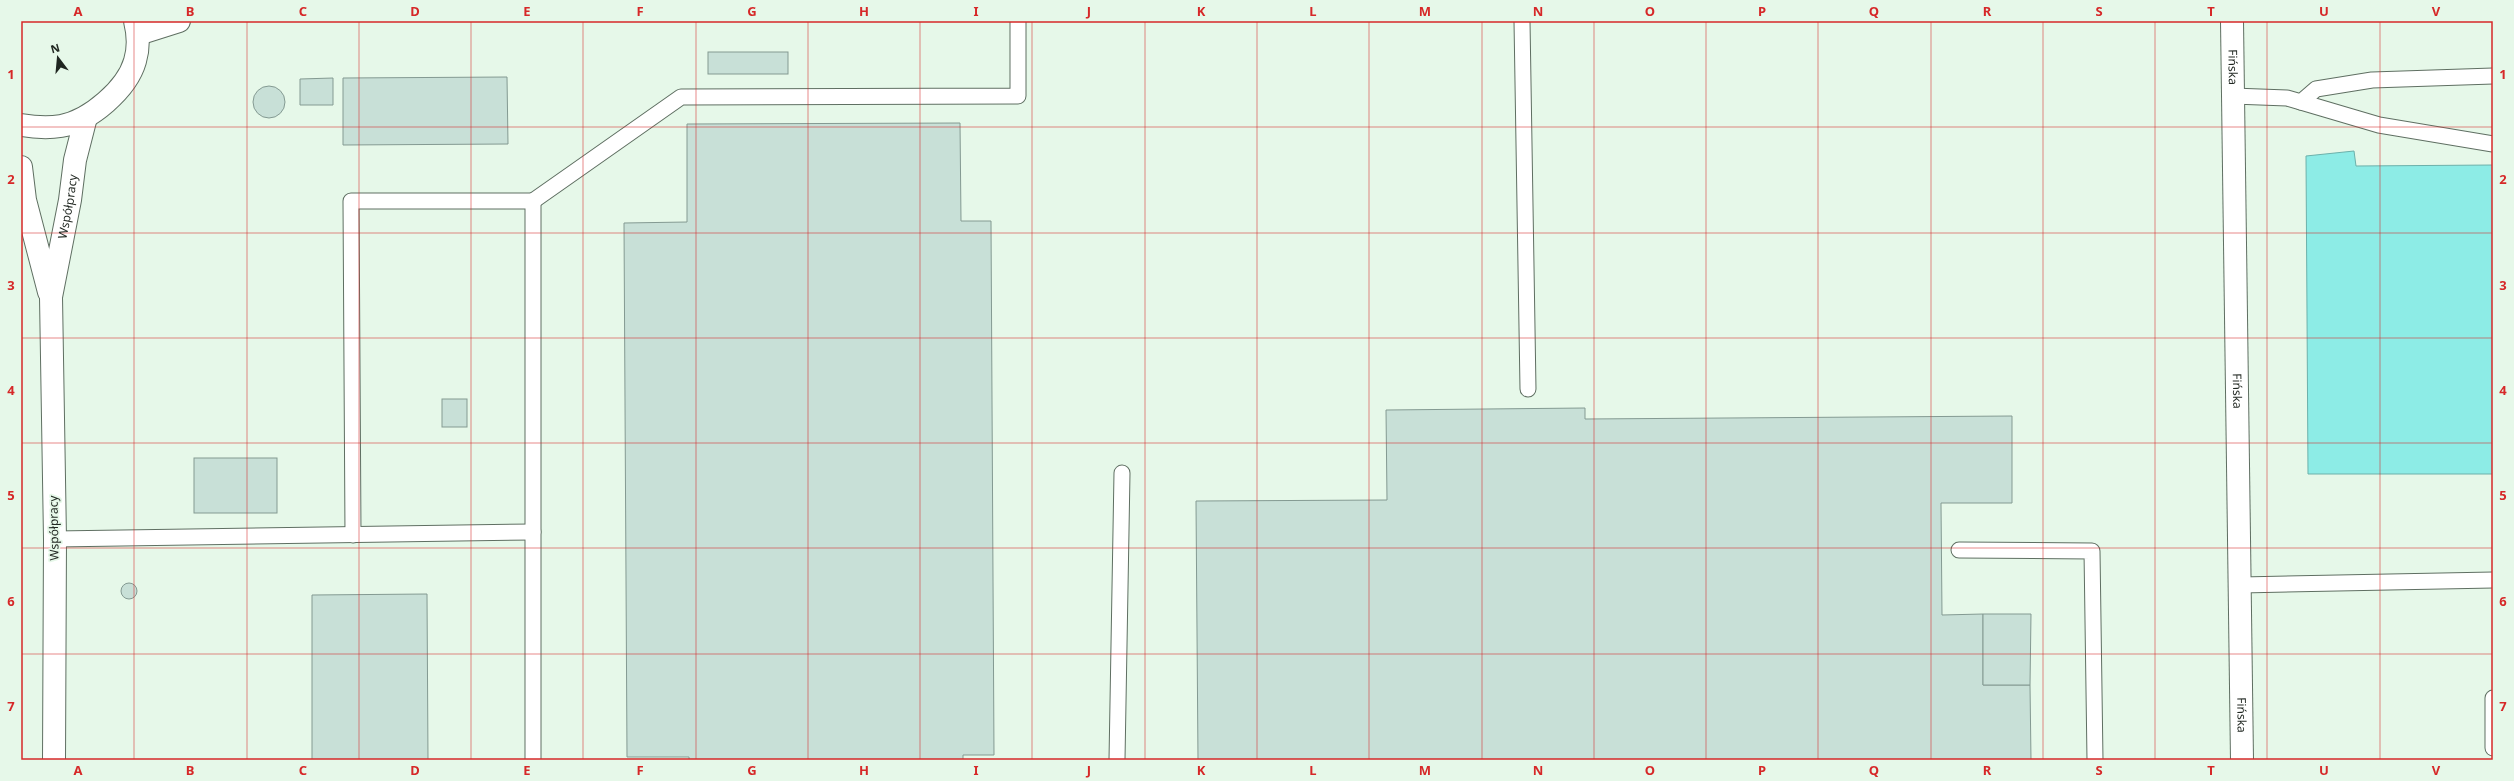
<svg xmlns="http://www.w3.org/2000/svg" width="2514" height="781" viewBox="0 0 2514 781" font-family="'Noto Sans',sans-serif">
	<rect width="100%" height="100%" fill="#e6f8e9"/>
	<!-- water -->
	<polygon fill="#8dece6" stroke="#6cb1ab" points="2354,151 2356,166 2493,165 2493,474 2308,474 2306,156"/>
	<!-- building -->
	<g fill="#c8e0d7" stroke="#849a92">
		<rect x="708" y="52" width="80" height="22"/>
		<polygon points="507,77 508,144 343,145 343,78"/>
		<polygon points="333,78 333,105 300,105 300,79"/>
		<circle cx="269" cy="102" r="16"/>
		<polygon points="960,123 961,221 991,221 994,755 963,755 963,760 689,760 689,757 627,757 624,223 687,222 687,124"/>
		<rect x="442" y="399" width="25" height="28"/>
		<polygon points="1585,408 1585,419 2012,416 2012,503 1941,503 1942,615 1983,614 1983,685 2030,685 2031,760 1198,760 1196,501 1387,500 1386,410"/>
		<rect x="194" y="458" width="83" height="55"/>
		<circle cx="129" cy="591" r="8"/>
		<polygon points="427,594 428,760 312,760 312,595"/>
		<polygon points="1983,614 2031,614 2030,685 1983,685"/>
	</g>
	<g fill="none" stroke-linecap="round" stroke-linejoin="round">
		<defs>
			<g id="service">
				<polyline points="1522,21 1528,389"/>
				<polyline points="2233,96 2287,98 2301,102 2316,89 2372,80 2493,76"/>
				<polyline points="2301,102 2379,125 2493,144"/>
				<polyline points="533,201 681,97 1018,96 1018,21"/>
				<polyline points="353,535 351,201 533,201 533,760"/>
				<polyline points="55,539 533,532"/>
				<polyline points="1959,550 2092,551 2095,760"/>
				<polyline points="2241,585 2493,580"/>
				<polyline points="2493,698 2493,748"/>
				<polyline points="1117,760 1122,473"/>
			</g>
			<g id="minor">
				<path id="s1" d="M2232 21 2242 760"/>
				<polyline points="21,167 25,200 49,292"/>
				<path id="s2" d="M54 760 55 539 51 297 70 200 75 160 86 117"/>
			</g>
			<g id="tertiary">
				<polyline points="138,34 179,21"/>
				<path d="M21 125C33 127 49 128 61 126 90 121 127 89 135 61 139 48 138 33 135 21"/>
			</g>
		</defs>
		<!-- service casing -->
		<use href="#service" stroke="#5f6f62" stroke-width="17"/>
		<!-- minor casing -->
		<use href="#minor" stroke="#5f6f62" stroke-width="24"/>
		<!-- tertiary casing -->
		<use href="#tertiary" stroke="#5f6f62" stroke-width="24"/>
		<!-- service -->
		<use href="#service" stroke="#fff" stroke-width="15"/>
		<!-- minor -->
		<use href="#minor" stroke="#fff" stroke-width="22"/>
		<!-- tertiary -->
		<use href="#tertiary" stroke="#fff" stroke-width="22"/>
	</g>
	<!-- grid -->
	<path fill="none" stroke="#d62828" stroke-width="1" stroke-opacity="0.55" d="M134 21V760M247 21V760M359 21V760M471 21V760M583 21V760M696 21V760M808 21V760M920 21V760M1032 21V760M1145 21V760M1257 21V760M1369 21V760M1482 21V760M1594 21V760M1706 21V760M1818 21V760M1931 21V760M2043 21V760M2155 21V760M2267 21V760M2380 21V760M21 127H2493M21 233H2493M21 338H2493M21 443H2493M21 548H2493M21 654H2493"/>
	<g text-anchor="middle" stroke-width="3.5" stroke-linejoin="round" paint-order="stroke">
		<!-- street labels -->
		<g font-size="12" fill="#1f2620" stroke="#e6f8e9">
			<text dy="4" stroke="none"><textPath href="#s1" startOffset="46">Fińska</textPath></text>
			<text dy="4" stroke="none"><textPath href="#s2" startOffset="555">Współpracy</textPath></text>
			<text dy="4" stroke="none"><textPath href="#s1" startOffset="370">Fińska</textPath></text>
			<text transform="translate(54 528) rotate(-91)" y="4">Współpracy</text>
			<text dy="4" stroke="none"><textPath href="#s1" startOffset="694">Fińska</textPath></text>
		</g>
	</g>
	<!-- border -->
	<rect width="2514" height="781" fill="none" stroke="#e6f8e9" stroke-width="44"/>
	<!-- north arrow -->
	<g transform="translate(58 58) rotate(344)" stroke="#e6f8e9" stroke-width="3" paint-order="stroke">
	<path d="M0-3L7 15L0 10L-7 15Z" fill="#1f2620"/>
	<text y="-6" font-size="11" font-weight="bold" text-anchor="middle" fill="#1f2620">N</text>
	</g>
	<rect x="22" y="22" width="2470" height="737" fill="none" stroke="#d62828" stroke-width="1.5"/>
	<g font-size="13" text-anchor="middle" font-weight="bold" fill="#d62828">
		<text x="78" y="16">A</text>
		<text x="190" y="16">B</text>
		<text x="303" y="16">C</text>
		<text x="415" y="16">D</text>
		<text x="527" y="16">E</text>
		<text x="640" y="16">F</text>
		<text x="752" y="16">G</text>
		<text x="864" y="16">H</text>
		<text x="976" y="16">I</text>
		<text x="1089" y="16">J</text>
		<text x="1201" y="16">K</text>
		<text x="1313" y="16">L</text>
		<text x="1425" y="16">M</text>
		<text x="1538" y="16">N</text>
		<text x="1650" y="16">O</text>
		<text x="1762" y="16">P</text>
		<text x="1874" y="16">Q</text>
		<text x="1987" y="16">R</text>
		<text x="2099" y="16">S</text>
		<text x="2211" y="16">T</text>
		<text x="2324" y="16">U</text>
		<text x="2436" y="16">V</text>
		<text x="11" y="79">1</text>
		<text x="2503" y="79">1</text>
		<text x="11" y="184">2</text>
		<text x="2503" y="184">2</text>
		<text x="11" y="290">3</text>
		<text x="2503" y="290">3</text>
		<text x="11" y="395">4</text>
		<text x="2503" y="395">4</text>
		<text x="11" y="500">5</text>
		<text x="2503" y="500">5</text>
		<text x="11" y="606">6</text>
		<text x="2503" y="606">6</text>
		<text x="11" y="711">7</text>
		<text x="2503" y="711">7</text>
		<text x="78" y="775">A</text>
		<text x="190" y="775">B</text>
		<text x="303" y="775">C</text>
		<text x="415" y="775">D</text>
		<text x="527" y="775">E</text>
		<text x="640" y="775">F</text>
		<text x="752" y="775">G</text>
		<text x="864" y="775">H</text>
		<text x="976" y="775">I</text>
		<text x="1089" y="775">J</text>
		<text x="1201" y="775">K</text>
		<text x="1313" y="775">L</text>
		<text x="1425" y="775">M</text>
		<text x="1538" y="775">N</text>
		<text x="1650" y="775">O</text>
		<text x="1762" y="775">P</text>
		<text x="1874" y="775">Q</text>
		<text x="1987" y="775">R</text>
		<text x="2099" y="775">S</text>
		<text x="2211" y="775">T</text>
		<text x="2324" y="775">U</text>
		<text x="2436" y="775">V</text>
	</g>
</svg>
